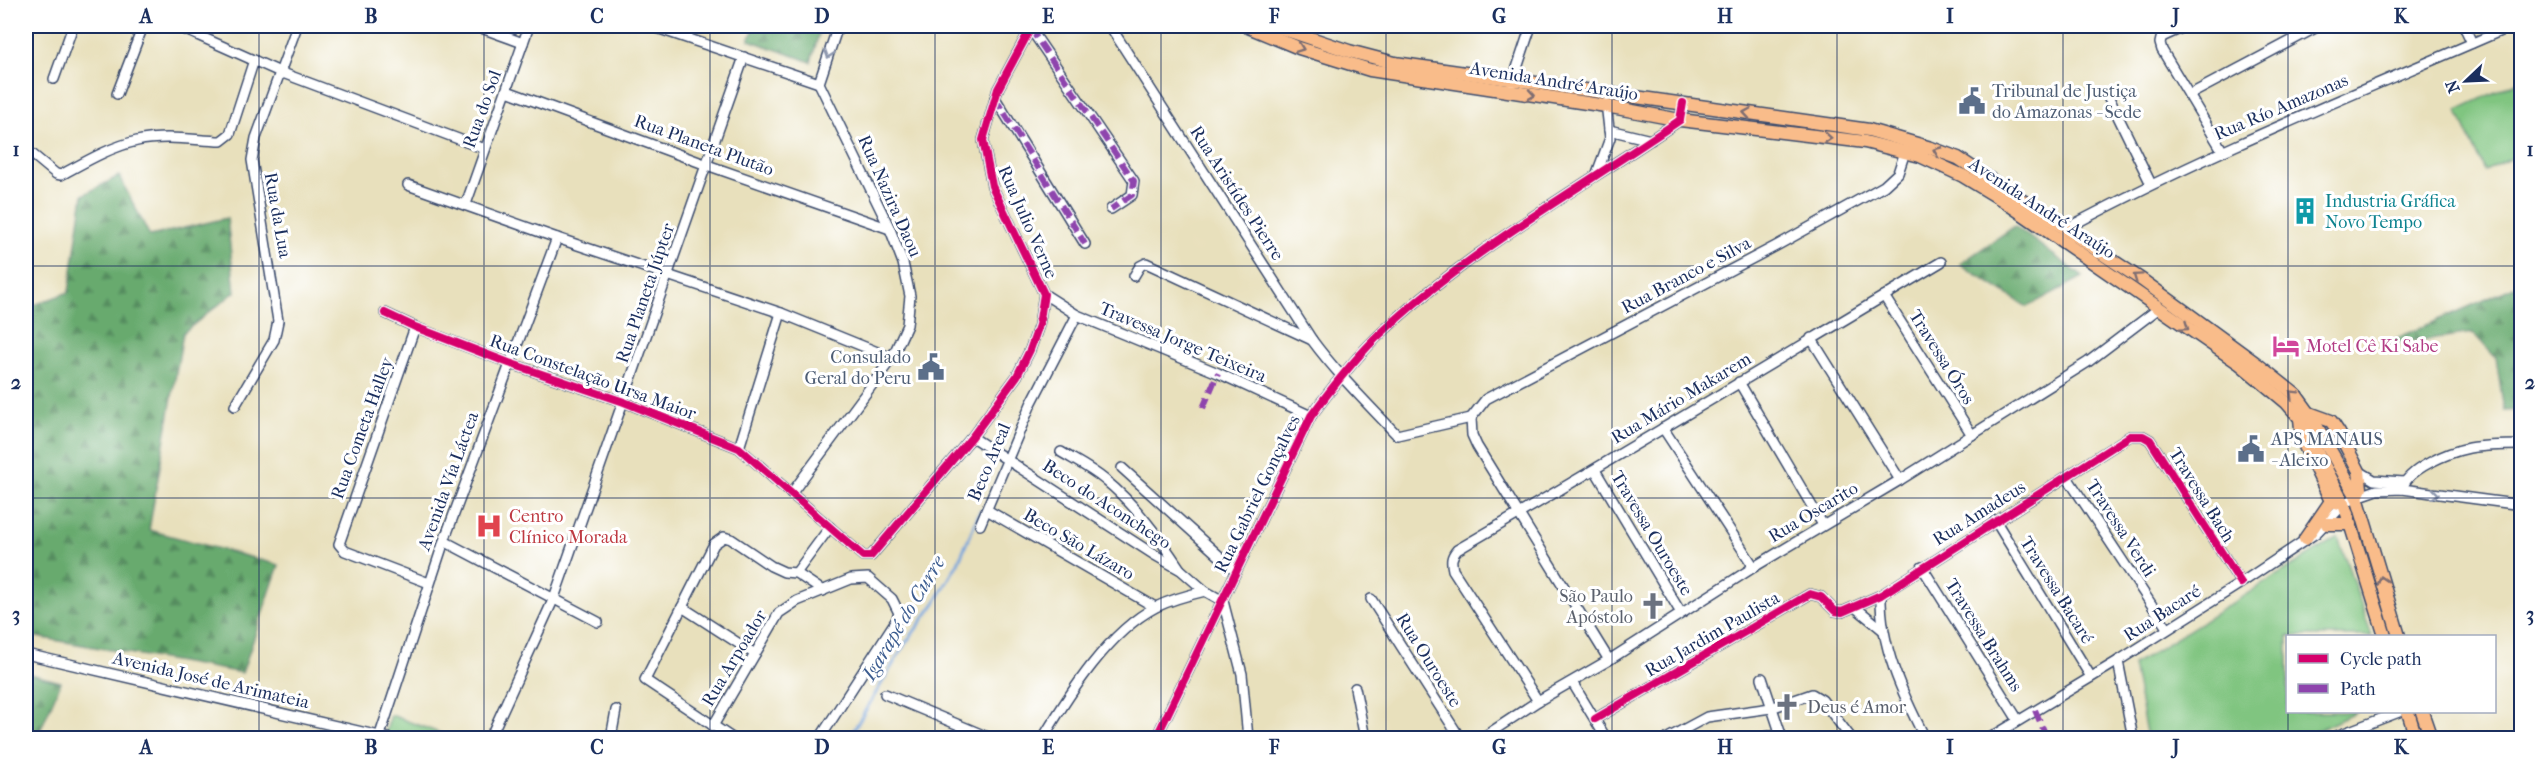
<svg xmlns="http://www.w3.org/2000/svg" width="2547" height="764" viewBox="0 0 2547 764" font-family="'IM FELL French Canon',serif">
	<defs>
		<pattern id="forest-firs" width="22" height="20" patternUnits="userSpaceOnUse" patternTransform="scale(1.5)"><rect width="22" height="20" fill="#68aa6e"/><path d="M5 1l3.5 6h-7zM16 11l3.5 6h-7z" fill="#558b5e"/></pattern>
	</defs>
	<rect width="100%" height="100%" fill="#fff"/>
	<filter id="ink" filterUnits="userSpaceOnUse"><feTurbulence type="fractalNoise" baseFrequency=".0167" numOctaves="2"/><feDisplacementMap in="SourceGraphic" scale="12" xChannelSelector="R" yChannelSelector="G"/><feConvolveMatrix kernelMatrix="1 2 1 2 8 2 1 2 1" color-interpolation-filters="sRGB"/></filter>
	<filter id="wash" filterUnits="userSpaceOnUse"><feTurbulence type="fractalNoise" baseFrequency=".008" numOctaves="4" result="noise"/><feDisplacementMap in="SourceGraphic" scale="24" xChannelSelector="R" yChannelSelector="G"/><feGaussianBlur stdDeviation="1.35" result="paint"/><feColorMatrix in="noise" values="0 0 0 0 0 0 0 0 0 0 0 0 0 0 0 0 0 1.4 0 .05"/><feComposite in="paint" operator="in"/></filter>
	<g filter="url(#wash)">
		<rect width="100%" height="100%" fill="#e8e0bc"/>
		<!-- forest -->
		<g fill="url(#forest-firs)" stroke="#426c66" stroke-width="1.5">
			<polygon points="755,26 821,26 811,62 749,40"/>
			<polygon points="119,176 150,236 227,218 235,292 183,333 149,530 279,565 242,673 26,635 26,308 69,292 83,195"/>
			<polygon points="2015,226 2083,277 2027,307 1960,264"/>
			<polygon points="2521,284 2521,410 2504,411 2496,358 2473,333 2379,346"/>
			<polygon points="26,673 61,682 37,738 26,738"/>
		</g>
		<!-- park -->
		<g fill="#80c580" stroke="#4e7a6f" stroke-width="1.5">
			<polygon points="2521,80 2521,154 2485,171 2457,110"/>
			<polygon points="2338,537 2372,636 2288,636 2288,712 2357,712 2302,738 2147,738 2133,665"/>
			<polygon points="391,715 453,738 384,737"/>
		</g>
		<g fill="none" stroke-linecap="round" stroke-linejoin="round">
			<!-- stream -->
			<polyline stroke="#71a2dc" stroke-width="3" points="849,738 905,644 935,603 958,563 980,511"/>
		</g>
	</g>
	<g filter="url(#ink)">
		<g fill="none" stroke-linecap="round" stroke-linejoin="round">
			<defs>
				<g id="minor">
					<polyline points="177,26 280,72 485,149"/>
					<polyline points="476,26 523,43"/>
					<polyline points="651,26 819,83"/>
					<path d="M1110 26 1312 340C1337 374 1368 404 1397 435L1471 418"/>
					<polyline points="2164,26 2160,43 2162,50 2222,150"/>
					<polyline points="2464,26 2472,43"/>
					<polyline points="1030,28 1134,181 1132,195 1111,209"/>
					<polyline points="2162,37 2186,26"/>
					<polyline points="54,79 73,26"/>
					<polyline points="1512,83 1531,26"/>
					<polyline points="507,91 707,165 890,229"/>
					<polyline points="117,94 143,26"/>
					<polyline points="2189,95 2319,26"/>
					<polyline points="2108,96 2151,184"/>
					<polyline points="995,98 1085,244"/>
					<polyline points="1609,130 1651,140"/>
					<path d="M26 149 56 174 61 175C85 162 110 147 137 141 164 135 194 140 221 141L230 134 254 60"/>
					<polyline points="1597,173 1610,138 1606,103"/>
					<polyline points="408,185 557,238 781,313 892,358"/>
					<polyline points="466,204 529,26"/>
					<path d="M2067 228C2211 151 2363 91 2512 26"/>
					<polyline points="1134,276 1140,266 1146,263 1312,340"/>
					<polyline points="1044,294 1077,315 1218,373 1311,416"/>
					<polyline points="1884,296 1972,435"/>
					<polyline points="385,313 415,327 509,363 624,402 739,448 863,556 871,556 972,437 1017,376 1030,350 1039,325 1044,294 992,186 983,140 998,89 1032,26"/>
					<polyline points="415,327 339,544 345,551 429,583"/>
					<polyline points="1811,338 1900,480"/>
					<polyline points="1739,382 1823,525"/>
					<polyline points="235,406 274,340 278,321 252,160 256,138 297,26"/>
					<polyline points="1471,418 1486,399 1776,246 1884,186 1898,173 1905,152"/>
					<polyline points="1471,418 1472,435 1477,446 1609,660"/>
					<polyline points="1663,428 1754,567"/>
					<polyline points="972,437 1153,554 1181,570 1205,591 1223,601"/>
					<polyline points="739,448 781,313"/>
					<path d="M1061 452C1076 461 1092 469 1105 480 1135 504 1159 537 1180 569"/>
					<polyline points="1122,468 1236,571"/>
					<polyline points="1595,470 1681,613"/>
					<polyline points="2359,471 2374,480 2404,482"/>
					<polyline points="2067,477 2167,628"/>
					<path d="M2402 489C2407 469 2449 452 2469 448 2486 445 2504 445 2522 445"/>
					<polyline points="791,494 892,358 907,325 910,296 903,263 890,229 819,83 838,26"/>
					<polyline points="987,510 1155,607"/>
					<polyline points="1995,520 2091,677"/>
					<polyline points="980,525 1031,404 1077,315"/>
					<polyline points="444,541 598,622"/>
					<polyline points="1922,567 2018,720"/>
					<polyline points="796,573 830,527"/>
					<path d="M1881 595C1880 646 1902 693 1925 738"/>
					<polyline points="1371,599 1460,738"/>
					<polyline points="1223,601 1242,674 1248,738"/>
					<polyline points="682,607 755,654"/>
					<polyline points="1855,607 1883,630"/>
					<polyline points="26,654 388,738"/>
					<polyline points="2118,661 2133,738"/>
					<polyline points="1762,678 1782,738"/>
					<polyline points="1572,682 1606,738"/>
					<polyline points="1355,688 1365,738"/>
					<polyline points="885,694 990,738"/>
					<path d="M1538 701 1453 570C1451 561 1451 557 1457 550 1620 455 1780 358 1941 262"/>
					<polyline points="1595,719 1810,594 1821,597 1835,611 1842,612 1881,595 2130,436 2143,436 2150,440 2241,583"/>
					<polyline points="713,726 779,613 797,601 851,579 868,578 892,599 899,613 897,619 820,738"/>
					<polyline points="379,738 444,541 557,238"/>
					<polyline points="490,738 554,598 744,57"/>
					<polyline points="611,738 616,710"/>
					<polyline points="732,738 645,680 714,544 724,537 731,539 771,566 784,572 796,573 823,591"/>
					<path d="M1043 738C1070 693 1108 632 1156 607 1172 599 1188 595 1205 591"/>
					<path d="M1156 738 1311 416C1331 389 1351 363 1375 339 1466 251 1577 191 1680 120L1683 103"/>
					<polyline points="1482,738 1538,701 1609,660 1754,567 1900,480 2088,362 2158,309"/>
					<polyline points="1668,738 1707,717 1771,708 1812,694 1822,700 1851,738"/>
					<polyline points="1759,738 1780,734"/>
					<polyline points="1990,738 2118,661 2241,583 2316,533 2344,504 2357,497 2377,490 2402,489 2522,505"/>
					<polyline points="2331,738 2399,712"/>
				</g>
				<g id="major">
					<polyline points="1246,26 1299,48 1370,70 1606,106 1680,120 1865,142 1920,156 1963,176 2001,199 2239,363 2287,403 2300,418 2344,504 2385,636"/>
					<polyline points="1275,26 1349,51 1395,63 1869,130 1931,148 1958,158 2142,280 2257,364 2296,395 2309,413 2357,497 2399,636"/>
					<polyline points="2344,504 2331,501 2302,440 2300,418 2309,413 2331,421 2339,433 2359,471 2361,488 2357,497"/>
					<polyline points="2327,524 2351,524"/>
					<polyline points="2305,539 2331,501"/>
					<polyline points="2408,712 2416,738"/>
					<polyline points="2422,712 2431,738"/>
				</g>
			</defs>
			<!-- minor casing -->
			<use href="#minor" stroke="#3a4a6c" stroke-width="12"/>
			<!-- major casing -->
			<use href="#major" stroke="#3a4a6c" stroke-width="15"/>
			<!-- minor -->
			<use href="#minor" stroke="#fff" stroke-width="9"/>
			<!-- major -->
			<use href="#major" stroke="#f9bc8a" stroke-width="12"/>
			<!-- quiet -->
			<g stroke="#8e44ad" stroke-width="6" stroke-dasharray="12 6" stroke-linecap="butt">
				<polyline points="1030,28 1134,181 1132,195 1111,209"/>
				<polyline points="995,98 1085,244"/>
				<polyline points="1203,408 1218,373"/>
				<polyline points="2035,710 2047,738"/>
			</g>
			<defs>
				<g id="cycleway">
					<polyline points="385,313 415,327 509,363 624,402 739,448 863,556 871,556 972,437 1017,376 1030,350 1039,325 1044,294 992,186 983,140 998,89 1032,26"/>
					<polyline points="1595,719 1810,594 1821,597 1835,611 1842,612 1881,595 2130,436 2143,436 2150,440 2241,583"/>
					<path d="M1156 738 1311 416C1331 389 1351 363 1375 339 1466 251 1577 191 1680 120L1683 103"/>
				</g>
			</defs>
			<!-- cycleway casing -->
			<use href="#cycleway" stroke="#fff" stroke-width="11"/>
			<!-- cycleway -->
			<use href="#cycleway" stroke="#d6006c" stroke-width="8"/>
		</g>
		<!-- one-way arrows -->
		<defs><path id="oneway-chevron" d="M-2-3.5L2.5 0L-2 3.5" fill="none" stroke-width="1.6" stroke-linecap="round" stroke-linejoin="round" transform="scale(1.5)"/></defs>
		<g stroke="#7f6e72">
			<use href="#oneway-chevron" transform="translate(1300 48) rotate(20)"/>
			<use href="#oneway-chevron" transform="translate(1531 95) rotate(9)"/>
			<use href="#oneway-chevron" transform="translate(1747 113) rotate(-171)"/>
			<use href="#oneway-chevron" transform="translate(1828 138) rotate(5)"/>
			<use href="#oneway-chevron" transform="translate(1937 151) rotate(-158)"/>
			<use href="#oneway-chevron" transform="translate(2137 277) rotate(-145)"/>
			<use href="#oneway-chevron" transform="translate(2185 327) rotate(34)"/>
			<use href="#oneway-chevron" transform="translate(2293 394) rotate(-135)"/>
			<use href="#oneway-chevron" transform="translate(2382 580) rotate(-107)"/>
		</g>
		<g stroke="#8d97ae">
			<use href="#oneway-chevron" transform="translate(829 54) rotate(108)"/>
			<use href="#oneway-chevron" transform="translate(2435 494) rotate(8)"/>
		</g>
	</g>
	<!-- grid -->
	<path fill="none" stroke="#1b2f5e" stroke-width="1.5" stroke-opacity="0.55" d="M259 26V738M484 26V738M710 26V738M935 26V738M1161 26V738M1386 26V738M1612 26V738M1837 26V738M2063 26V738M2288 26V636M26 266H2522M26 498H2522M2288 712V738"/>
	<!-- icons -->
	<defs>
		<symbol id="civic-bare" viewBox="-9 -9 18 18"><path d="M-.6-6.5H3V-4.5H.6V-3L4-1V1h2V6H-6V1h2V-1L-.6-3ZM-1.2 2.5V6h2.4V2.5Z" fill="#5c6f8a" stroke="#fff" stroke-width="2.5" paint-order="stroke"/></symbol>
		<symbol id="building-bare" viewBox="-9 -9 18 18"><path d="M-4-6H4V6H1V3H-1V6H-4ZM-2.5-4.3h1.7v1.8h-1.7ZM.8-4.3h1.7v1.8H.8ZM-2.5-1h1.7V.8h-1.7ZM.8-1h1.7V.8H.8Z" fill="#0f9aa8" stroke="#fff" stroke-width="2.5" paint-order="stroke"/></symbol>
		<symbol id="hotel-bare" viewBox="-9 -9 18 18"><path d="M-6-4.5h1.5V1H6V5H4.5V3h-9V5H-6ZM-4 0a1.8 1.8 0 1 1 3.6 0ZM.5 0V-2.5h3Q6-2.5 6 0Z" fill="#d1479c" stroke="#fff" stroke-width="2.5" paint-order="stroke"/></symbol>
		<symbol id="hospital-bare" viewBox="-9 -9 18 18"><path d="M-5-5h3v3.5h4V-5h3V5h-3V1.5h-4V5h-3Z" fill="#e0444e" stroke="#fff" stroke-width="2.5" paint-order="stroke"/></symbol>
		<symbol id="church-bare" viewBox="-9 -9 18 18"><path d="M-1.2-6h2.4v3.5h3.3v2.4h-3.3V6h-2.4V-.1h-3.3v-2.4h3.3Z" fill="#6b7280" stroke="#fff" stroke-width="2.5" paint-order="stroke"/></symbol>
	</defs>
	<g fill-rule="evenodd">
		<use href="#civic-bare" x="1953" y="82" width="38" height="38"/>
		<use href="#building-bare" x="2286" y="192" width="38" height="38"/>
		<use href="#hotel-bare" x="2267" y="327" width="38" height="38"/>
		<use href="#civic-bare" x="912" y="348" width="38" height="38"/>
		<use href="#civic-bare" x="2232" y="430" width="38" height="38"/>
		<use href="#hospital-bare" x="470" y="507" width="38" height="38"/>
		<use href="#church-bare" x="1634" y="587" width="38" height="38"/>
		<use href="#church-bare" x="1768" y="688" width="38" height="38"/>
	</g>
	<g text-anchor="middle" stroke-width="6" stroke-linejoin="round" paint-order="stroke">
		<!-- street labels -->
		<g font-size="18" fill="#1b2f5e" stroke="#fff">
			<text transform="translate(1554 81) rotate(9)" y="6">Avenida André Araújo</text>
			<text transform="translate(2281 107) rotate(-23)" y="6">Rua Río Amazonas</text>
			<text transform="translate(482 109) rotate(-70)" y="6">Rua do Sol</text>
			<text transform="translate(704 145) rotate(20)" y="6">Rua Planeta Plutão</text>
			<text transform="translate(1237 193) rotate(57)" y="6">Rua Aristídes Pierre</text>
			<text transform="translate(890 196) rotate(66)" y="6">Rua Nazira Daou</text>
			<text transform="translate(2042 208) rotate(33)" y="6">Avenida André Araújo</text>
			<text transform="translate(278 215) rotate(80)" y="6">Rua da Lua</text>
			<text transform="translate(1028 222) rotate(66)" y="6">Rua Julio Verne</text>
			<text transform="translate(1686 275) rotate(-28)" y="6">Rua Branco e Silva</text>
			<text transform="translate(645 293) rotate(-71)" y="6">Rua Planeta Júpter</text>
			<text transform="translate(1183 342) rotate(23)" y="6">Travessa Jorge Teixeira</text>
			<text transform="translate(1942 357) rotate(58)" y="6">Travessa Óros</text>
			<text transform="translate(593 377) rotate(20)" y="6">Rua Constelação Ursa Maior</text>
			<text transform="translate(1681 398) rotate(-31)" y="6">Rua Mário Makarem</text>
			<text transform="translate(362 428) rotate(-70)" y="6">Rua Cometa Halley</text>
			<text transform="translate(989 462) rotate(-67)" y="6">Beco Areal</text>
			<text transform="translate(448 481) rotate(-70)" y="6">Avenida Vía Láctea</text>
			<text transform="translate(1257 494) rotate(-64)" y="6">Rua Gabriel Gonçalves</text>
			<text transform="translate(2202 495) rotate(58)" y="6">Travessa Bach</text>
			<text transform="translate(1107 504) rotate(33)" y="6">Beco do Aconchego</text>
			<text transform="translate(1813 512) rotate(-31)" y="6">Rua Oscarito</text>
			<text transform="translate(1979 513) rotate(-32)" y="6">Rua Amadeus</text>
			<text transform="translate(2121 528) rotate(57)" y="6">Travessa Verdi</text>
			<text transform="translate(1652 533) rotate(59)" y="6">Travessa Ouroeste</text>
			<text transform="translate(1079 544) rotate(30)" y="6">Beco São Lázaro</text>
			<text transform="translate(2057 590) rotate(58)" y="6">Travessa Bacaré</text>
			<text transform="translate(2162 613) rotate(-33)" y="6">Rua Bacaré</text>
			<text transform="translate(1712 634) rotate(-30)" y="6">Rua Jardim Paulista</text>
			<text transform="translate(1984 635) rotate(58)" y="6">Travessa Brahms</text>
			<text transform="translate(734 658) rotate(-59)" y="6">Rua Arpoador</text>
			<text transform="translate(1429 660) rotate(58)" y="6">Rua Ouroeste</text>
			<text transform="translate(211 680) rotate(13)" y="6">Avenida José de Arimateia</text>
		</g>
		<!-- service labels -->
		<g font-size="18" fill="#4e5e75" stroke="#fff" text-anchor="start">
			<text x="1992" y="97">Tribunal de Justiça<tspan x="1992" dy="21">do Amazonas - Sede</tspan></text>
			<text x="911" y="363" text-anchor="end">Consulado<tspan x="911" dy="21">Geral do Peru</tspan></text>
			<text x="2271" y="445">APS MANAUS<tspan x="2271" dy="21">- Aleixo</tspan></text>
		</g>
		<!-- culture labels -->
		<g font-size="18" fill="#0d838f" stroke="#fff" text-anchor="start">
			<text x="2325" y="207">Industria Gráfica<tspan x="2325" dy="21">Novo Tempo</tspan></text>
		</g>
		<!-- hotel labels -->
		<g font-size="18" fill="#b23c85" stroke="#fff" text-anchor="start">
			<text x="2306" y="352">Motel Cê Ki Sabe</text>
		</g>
		<!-- health labels -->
		<g font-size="18" fill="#be3a42" stroke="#fff" text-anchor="start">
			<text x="509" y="522">Centro<tspan x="509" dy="21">Clínico Morada</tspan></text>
		</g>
		<!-- worship labels -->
		<g font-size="18" fill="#5b616d" stroke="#fff" text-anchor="end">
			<text x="1633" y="602">São Paulo<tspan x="1633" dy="21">Apóstolo</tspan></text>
			<text x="1807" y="713" text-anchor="start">Deus é Amor</text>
		</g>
		<!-- water labels -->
		<g font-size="20" font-style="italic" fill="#3d5d90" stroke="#fff">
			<text transform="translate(903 618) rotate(-59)" y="7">Igarapé do Curre</text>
		</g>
	</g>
	<!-- margin -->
	<rect width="2547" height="764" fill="none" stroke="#fff" stroke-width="66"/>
	<!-- legend -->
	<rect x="2286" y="635" width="210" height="78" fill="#ffffff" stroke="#a4acbf" stroke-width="1.5"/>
	<rect x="2298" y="654" width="30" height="9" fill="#d6006c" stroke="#a4acbf" stroke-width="1.5"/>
	<text x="2340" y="665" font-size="18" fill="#1b2f5e">Cycle path</text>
	<rect x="2298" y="684" width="30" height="9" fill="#8e44ad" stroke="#a4acbf" stroke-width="1.5"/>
	<text x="2340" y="695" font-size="18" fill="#1b2f5e">Path</text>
	<!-- north arrow -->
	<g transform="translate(2466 81) rotate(247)" stroke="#ffffff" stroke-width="4.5" paint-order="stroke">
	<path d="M0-4.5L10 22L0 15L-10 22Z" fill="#1b2f5e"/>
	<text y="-9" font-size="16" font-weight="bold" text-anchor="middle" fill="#1b2f5e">N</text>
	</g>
	<rect x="33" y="33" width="2481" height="698" fill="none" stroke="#1b2f5e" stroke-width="2"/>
	<g font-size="20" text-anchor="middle" font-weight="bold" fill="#1b2f5e">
		<text x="146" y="23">A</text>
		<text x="371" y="23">B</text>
		<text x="597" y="23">C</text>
		<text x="822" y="23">D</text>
		<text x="1048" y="23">E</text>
		<text x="1274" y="23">F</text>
		<text x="1499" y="23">G</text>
		<text x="1725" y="23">H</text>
		<text x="1950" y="23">I</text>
		<text x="2176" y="23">J</text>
		<text x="2401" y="23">K</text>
		<text x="16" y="156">1</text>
		<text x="2530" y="156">1</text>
		<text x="16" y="389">2</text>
		<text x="2530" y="389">2</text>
		<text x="16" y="621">3</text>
		<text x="2530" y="621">3</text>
		<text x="146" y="754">A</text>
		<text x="371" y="754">B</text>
		<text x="597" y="754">C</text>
		<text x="822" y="754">D</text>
		<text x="1048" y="754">E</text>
		<text x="1274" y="754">F</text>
		<text x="1499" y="754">G</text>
		<text x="1725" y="754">H</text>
		<text x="1950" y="754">I</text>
		<text x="2176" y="754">J</text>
		<text x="2401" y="754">K</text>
	</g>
</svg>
